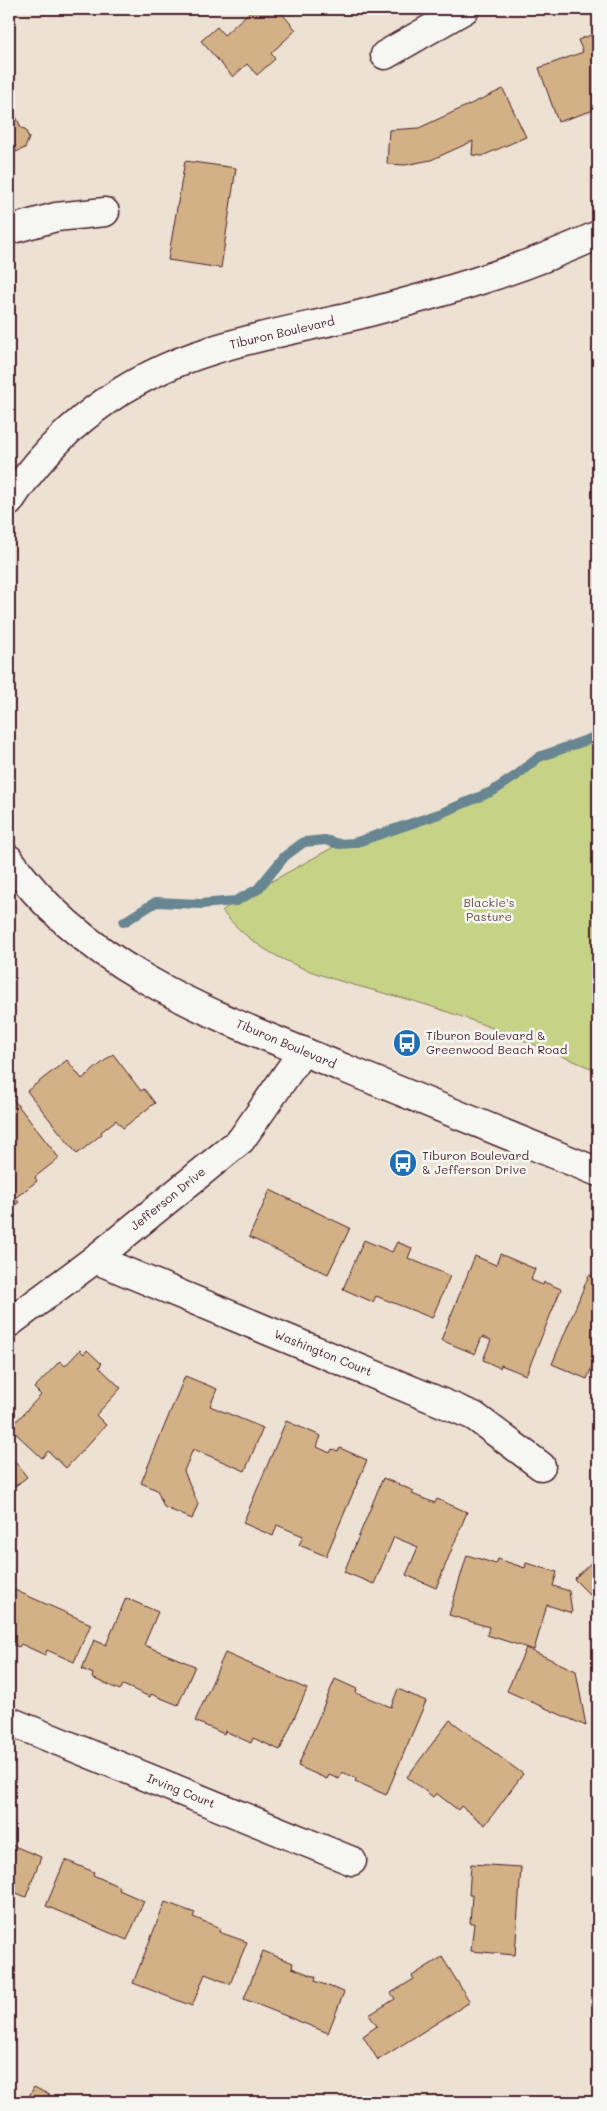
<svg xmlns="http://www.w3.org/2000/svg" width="607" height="2111" viewBox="0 0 607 2111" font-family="Mali,sans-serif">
	<rect width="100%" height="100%" fill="#ece1d2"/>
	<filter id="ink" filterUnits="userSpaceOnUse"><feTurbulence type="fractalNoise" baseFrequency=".02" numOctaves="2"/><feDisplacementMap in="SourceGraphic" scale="10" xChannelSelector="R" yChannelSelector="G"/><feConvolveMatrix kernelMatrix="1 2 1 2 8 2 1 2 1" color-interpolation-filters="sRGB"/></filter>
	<g filter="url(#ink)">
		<!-- green -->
		<path fill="#c6d387" stroke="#887959" d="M598 736V1071C545 1049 491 1026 436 1008 361 983 275 977 222 911L236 901 339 844 354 843 439 814 493 791 517 775 539 757Z"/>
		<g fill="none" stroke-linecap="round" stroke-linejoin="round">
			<!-- stream -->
			<polyline stroke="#678592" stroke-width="10" points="124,922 156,902 200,904 236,901 258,889 285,856 304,842 325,840 339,844 354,843 439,814 493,791 517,775 539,757 598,736"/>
		</g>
		<!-- building -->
		<g fill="#d3b186" stroke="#4a1f2b">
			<polygon points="253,9 278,9 296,30 271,53 275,59 257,75 247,64 233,77 201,41 217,27 224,35"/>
			<polygon points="591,35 593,39 597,38 598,42 598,105 593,107 594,110 558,122 539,68 583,52 578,40"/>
			<polygon points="503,89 526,137 482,156 472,155 473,141 431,160 405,165 387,164 389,130 419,128"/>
			<polygon points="9,100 21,128 25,129 29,138 25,148 9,155"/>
			<polygon points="185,161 236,168 221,268 168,260"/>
			<polygon points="113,1054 141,1091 144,1089 155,1103 123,1128 116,1120 101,1132 102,1134 77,1154 27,1091 67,1060 82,1079"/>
			<polygon points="9,1094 59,1158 35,1177 37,1181 15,1198 19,1202 9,1210"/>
			<polygon points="270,1190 350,1228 328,1274 249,1237"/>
			<polygon points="364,1240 392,1252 397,1242 412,1248 408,1258 450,1276 432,1318 376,1296 373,1302 343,1289"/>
			<polygon points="500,1254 535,1269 531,1280 543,1285 544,1282 561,1289 526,1375 501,1365 500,1368 483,1360 491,1340 482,1337 475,1354 441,1340 475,1256 496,1265"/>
			<polygon points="589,1275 598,1279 598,1352 587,1379 552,1364"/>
			<polygon points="80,1350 84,1354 87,1350 102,1364 99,1367 121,1388 96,1415 106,1425 66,1468 48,1451 42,1458 10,1428 41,1395 34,1388 60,1361 65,1366"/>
			<polygon points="185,1376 217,1389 210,1406 263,1428 245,1471 193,1449 184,1471 198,1504 192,1519 164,1507 157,1490 141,1483"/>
			<polygon points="286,1421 321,1436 317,1447 330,1453 332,1449 338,1451 340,1448 367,1460 326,1556 299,1545 303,1536 277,1525 273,1536 243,1523"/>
			<polygon points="9,1454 27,1477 9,1491"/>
			<polygon points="383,1478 414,1491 412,1494 435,1503 437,1499 467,1512 436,1588 406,1575 418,1547 394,1537 374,1584 344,1572"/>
			<polygon points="598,1552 598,1603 574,1579 597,1557 595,1555"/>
			<polygon points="467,1555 496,1564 498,1559 525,1568 526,1563 557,1572 553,1586 569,1591 572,1613 547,1605 534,1650 487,1635 489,1627 449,1615"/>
			<polygon points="10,1588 91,1624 74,1662 47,1650 45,1655 21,1644 19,1647 9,1643"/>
			<polygon points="126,1598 158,1612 144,1645 195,1666 178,1705 151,1694 150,1697 123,1685 120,1690 92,1678 93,1674 82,1669 94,1640 106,1645"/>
			<polygon points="526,1648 576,1671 586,1726 507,1691"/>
			<polygon points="225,1653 307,1689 280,1750 253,1738 251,1743 225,1731 224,1734 195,1721"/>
			<polygon points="335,1679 357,1689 356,1693 391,1707 398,1689 426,1701 386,1795 355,1781 356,1778 342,1772 339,1779 329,1775 327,1779 298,1766"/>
			<polygon points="450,1720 523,1774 485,1825 461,1806 458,1810 436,1793 433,1797 407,1777"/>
			<polygon points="9,1844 41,1857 26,1897 9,1890"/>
			<polygon points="65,1860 94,1872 93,1875 120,1887 119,1890 144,1901 127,1940 46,1906"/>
			<polygon points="471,1864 521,1867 515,1955 471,1951 474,1923 470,1923 472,1895 469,1895"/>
			<polygon points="165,1902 195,1913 193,1917 220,1928 219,1932 247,1942 230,1984 205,1974 192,2006 133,1983"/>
			<polygon points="263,1951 293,1963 292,1968 316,1977 315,1981 344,1992 328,2033 244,1999"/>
			<polygon points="442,1957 470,2002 378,2060 363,2036 377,2026 369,2015 395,1999 391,1993 414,1979 412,1976"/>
			<polygon points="34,2087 63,2102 26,2102"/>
			<polygon points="9,2094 26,2102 9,2102"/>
		</g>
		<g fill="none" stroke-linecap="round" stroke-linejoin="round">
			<defs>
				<g id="minor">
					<polyline points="385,55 465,9"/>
					<polyline points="9,230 56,217 105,212"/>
					<polyline points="95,1259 474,1416 541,1466"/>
					<polyline points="9,1323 95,1259 241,1140 303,1051"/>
					<polyline points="9,1721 352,1861"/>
				</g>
				<g id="secondary">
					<path d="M9 502C57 428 126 377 210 351 258 335 309 327 358 315 439 294 522 270 598 235"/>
					<path d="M9 859C89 973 222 1018 346 1069 430 1104 514 1138 598 1172"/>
				</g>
			</defs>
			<!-- minor casing -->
			<use href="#minor" stroke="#4a1f2b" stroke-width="31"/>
			<!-- secondary casing -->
			<use href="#secondary" stroke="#4a1f2b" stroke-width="31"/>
			<!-- minor -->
			<use href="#minor" stroke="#f6f6f2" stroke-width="28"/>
			<!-- secondary -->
			<use href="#secondary" stroke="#f6f6f2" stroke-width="28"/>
		</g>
	</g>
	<!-- icons -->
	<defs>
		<symbol id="bus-disc" viewBox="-11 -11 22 22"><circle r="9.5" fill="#1f6fb2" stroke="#f6f6f2"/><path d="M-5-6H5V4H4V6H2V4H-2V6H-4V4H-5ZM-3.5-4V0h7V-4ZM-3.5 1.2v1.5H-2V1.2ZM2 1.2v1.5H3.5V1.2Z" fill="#fff"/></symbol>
	</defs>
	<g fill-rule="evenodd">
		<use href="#bus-disc" x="391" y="1027" width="32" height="32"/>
		<use href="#bus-disc" x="387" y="1147" width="32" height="32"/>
	</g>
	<g text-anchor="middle" stroke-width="5" stroke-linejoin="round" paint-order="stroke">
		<!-- street labels -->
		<g font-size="12" fill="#4a1f2b" stroke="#f6f6f2">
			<text transform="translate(282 333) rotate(-13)" y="4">Tiburon Boulevard</text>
			<text transform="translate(286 1044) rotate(23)" y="4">Tiburon Boulevard</text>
			<text transform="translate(168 1199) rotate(-39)" y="4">Jefferson Drive</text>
			<text transform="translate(323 1353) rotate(22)" y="4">Washington Court</text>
			<text transform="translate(181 1791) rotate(22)" y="4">Irving Court</text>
		</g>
		<!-- park labels -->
		<g font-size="12" fill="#694c42" stroke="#f6f6f2">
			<text x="489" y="907">Blackie's<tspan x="489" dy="14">Pasture</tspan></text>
		</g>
		<!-- poi labels -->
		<g font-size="12" fill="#4a1f2b" stroke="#f6f6f2" text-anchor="start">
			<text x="426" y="1040">Tiburon Boulevard &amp;<tspan x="426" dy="14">Greenwood Beach Road</tspan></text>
			<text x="422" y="1160">Tiburon Boulevard<tspan x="422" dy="14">&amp; Jefferson Drive</tspan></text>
		</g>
	</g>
	<!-- margin -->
	<rect width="607" height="2111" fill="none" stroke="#f6f6f2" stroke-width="30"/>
	<rect x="15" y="15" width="577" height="2081" fill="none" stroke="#4a1f2b" stroke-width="2" filter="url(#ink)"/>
</svg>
